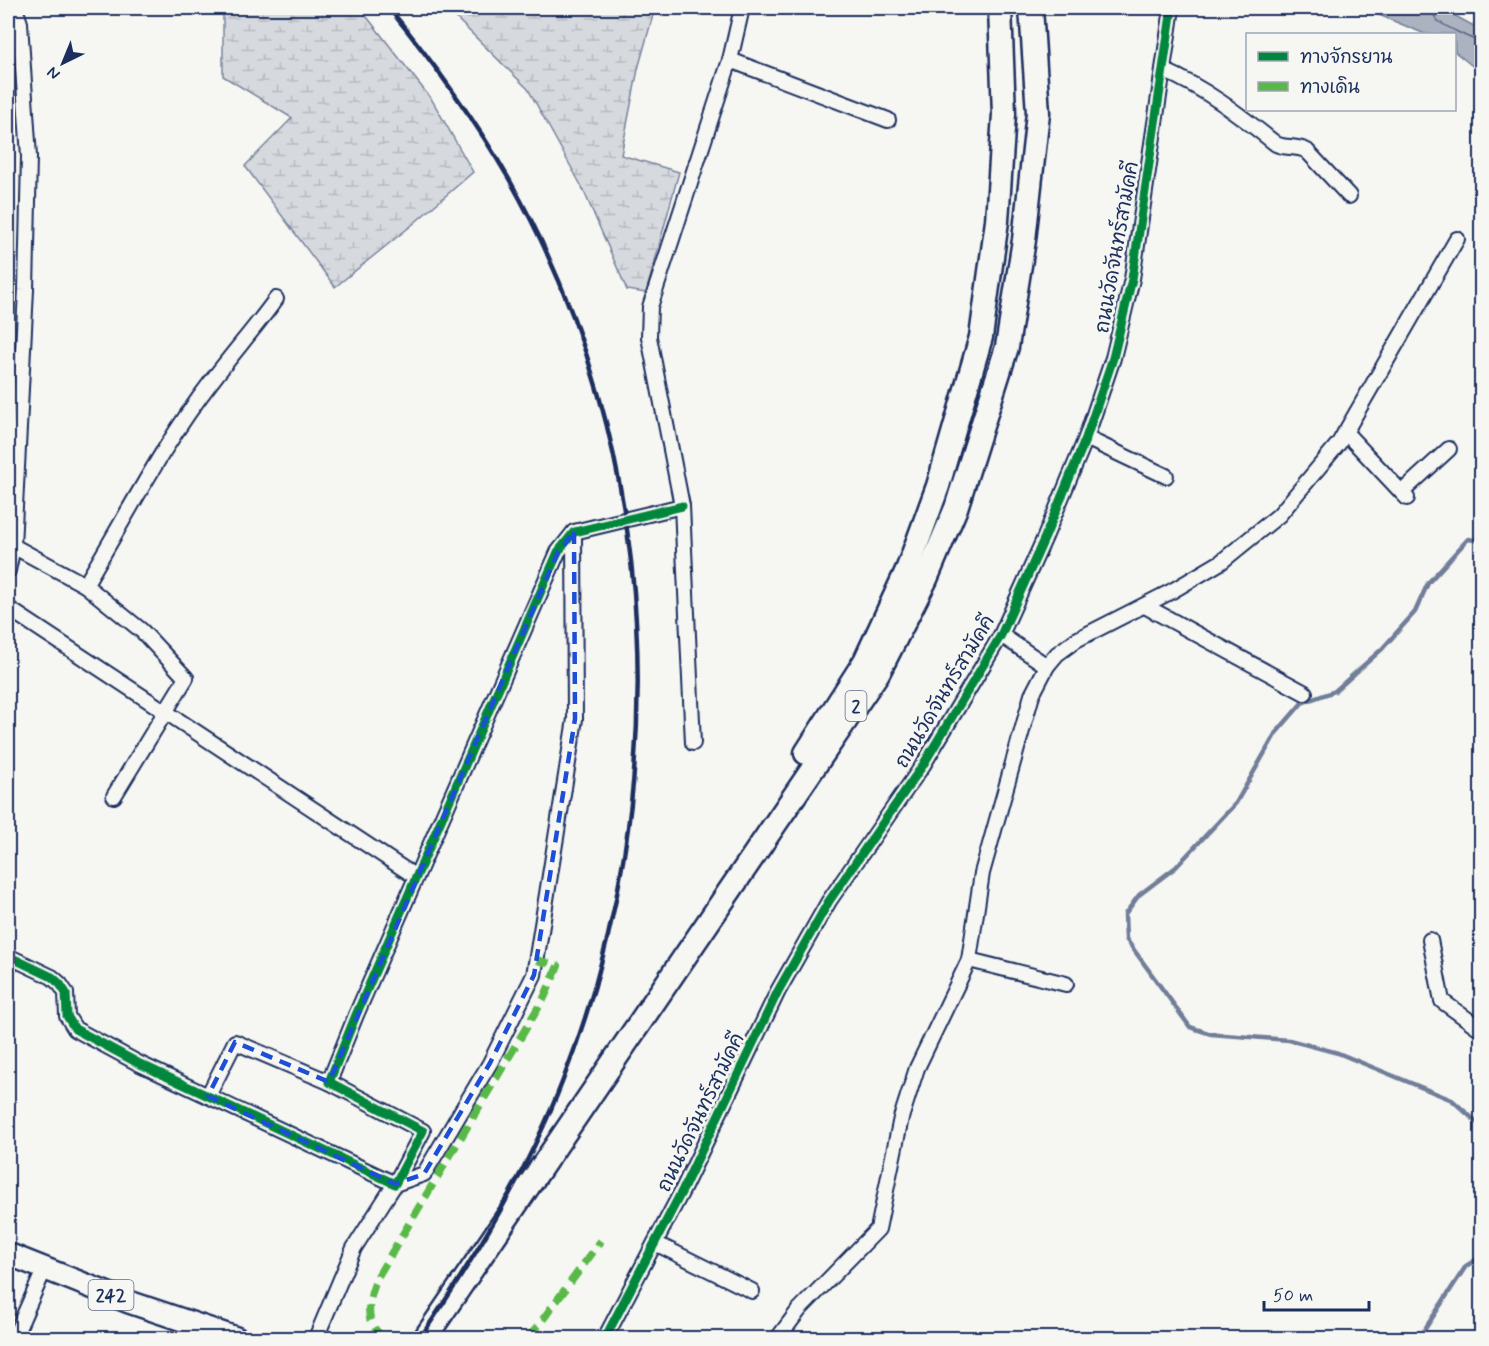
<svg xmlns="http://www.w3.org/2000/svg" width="1489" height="1346" viewBox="0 0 1489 1346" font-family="Mynerve,'Playpen Sans Thai',sans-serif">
	<defs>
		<pattern id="wetland-marsh" width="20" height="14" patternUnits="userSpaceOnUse" patternTransform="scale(1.5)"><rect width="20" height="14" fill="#d6d9dd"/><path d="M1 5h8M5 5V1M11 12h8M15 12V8" fill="none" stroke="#b7bbc0"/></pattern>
	</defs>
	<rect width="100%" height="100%" fill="#f6f6f2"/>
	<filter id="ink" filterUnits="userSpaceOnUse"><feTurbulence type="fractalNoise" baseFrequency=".0167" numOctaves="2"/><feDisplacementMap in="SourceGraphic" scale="12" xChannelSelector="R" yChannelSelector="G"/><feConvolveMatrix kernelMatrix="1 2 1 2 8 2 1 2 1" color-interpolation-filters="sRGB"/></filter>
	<g filter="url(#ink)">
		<!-- wetland -->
		<g fill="url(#wetland-marsh)" stroke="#78849e" stroke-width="1.5">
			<polygon points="8,8 11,8 16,66 8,437"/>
			<polygon points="223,8 360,8 432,100 473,172 412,225 335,287 245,166 292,118 223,76"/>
			<polygon points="446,8 655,8 638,69 621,155 679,172 646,293 627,290 582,187 528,89"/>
		</g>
		<!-- water -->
		<polygon fill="#abb2c0" stroke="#717e99" stroke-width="1.5" points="1362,8 1441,8 1481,30 1481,73 1455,52 1454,34 1425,34"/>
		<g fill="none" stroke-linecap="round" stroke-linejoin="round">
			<!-- shore -->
			<path stroke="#556385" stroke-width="1.5" d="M1433 8C1433 13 1434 17 1438 21 1445 26 1474 41 1482 42"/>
			<!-- stream -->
			<g stroke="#717e99" stroke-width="4.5">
				<polyline points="1482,541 1468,539 1428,583 1415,612 1382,649 1335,691 1302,703 1276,733 1236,803 1176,867 1139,895 1125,914 1126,939 1190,1027 1211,1034 1289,1040 1338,1053 1452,1100 1482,1127"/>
				<polyline points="1419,1338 1466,1266 1482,1256"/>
			</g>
			<defs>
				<g id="minor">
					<polyline points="730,60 888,120"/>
					<path d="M1163 70C1205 88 1240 115 1276 144 1286 149 1296 145 1307 151L1349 196"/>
					<polyline points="1345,432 1407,498"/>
					<polyline points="1086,438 1166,476"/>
					<polyline points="1402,492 1449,449"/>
					<polyline points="13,546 85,585 142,631 186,678 114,796"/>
					<polyline points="8,571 13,546 26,290 29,157 20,23 15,8"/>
					<path d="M85 585C125 519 163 444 211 382 232 354 255 328 276 299"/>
					<polyline points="1145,606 1305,693"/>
					<polyline points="8,608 416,877"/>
					<polyline points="1001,635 1047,666"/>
					<polyline points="693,743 682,506 649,337 650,307 730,60 742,8"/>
					<polyline points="1430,940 1442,1001 1482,1030"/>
					<polyline points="8,956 52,977 60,984 66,993 67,1016 75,1029 138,1063 395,1184 423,1131 329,1082 356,1015 558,552 574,532 682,506"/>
					<polyline points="969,960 1066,984"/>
					<polyline points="208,1096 235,1042 329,1082"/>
					<polyline points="655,1243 752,1291"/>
					<polyline points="14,1338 44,1270"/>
					<polyline points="316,1338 354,1248 384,1201 395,1184 424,1174 490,1063 534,975 575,719 574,532"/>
					<polyline points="605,1338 683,1189 778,991 829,901 923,765 982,667 1001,635 1045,537 1086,438 1113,358 1132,279 1172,8"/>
					<polyline points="778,1338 799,1310 878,1229 901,1118 917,1068 969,960 982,873 1032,695 1047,666 1057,654 1076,640 1172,591 1221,562 1279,515 1339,443 1457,239"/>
				</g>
				<polyline id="primary" points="8,1254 129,1302 236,1338"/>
				<g id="trunk">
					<polyline points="806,753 865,661 908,568 938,486 981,337 997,221 1004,114 1000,8"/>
					<polyline points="425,1338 878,673 926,579 956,508 1007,347 1024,240 1038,113 1031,8"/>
				</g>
			</defs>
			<!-- minor casing -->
			<use href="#minor" stroke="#1b2f5e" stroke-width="18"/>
			<!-- primary casing -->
			<use href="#primary" stroke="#1b2f5e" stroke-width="26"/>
			<!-- trunk casing -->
			<use href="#trunk" stroke="#1b2f5e" stroke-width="27"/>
			<!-- minor -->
			<use href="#minor" stroke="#f6f6f2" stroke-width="14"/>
			<!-- primary -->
			<use href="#primary" stroke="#f6f6f2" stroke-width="21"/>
			<!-- trunk -->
			<use href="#trunk" stroke="#f6f6f2" stroke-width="22"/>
			<!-- rail -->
			<path stroke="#1b2f5e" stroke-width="4.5" d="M389 8C433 62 474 118 509 179 663 450 676 792 563 1080 528 1171 475 1258 420 1338"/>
			<!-- quiet -->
			<g stroke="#58b947" stroke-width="8" stroke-dasharray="15 8" stroke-linecap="butt">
				<path d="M385 1338C361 1324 369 1297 378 1276L544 998 558 966 537 960"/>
				<polyline points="529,1338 601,1241"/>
			</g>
			<defs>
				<g id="cycleway">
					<polyline points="8,956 52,977 60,984 66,993 67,1016 75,1029 138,1063 395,1184 423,1131 329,1082 356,1015 558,552 574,532 682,506"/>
					<polyline points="605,1338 683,1189 778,991 829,901 923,765 982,667 1001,635 1045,537 1086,438 1113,358 1132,279 1172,8"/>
				</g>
			</defs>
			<!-- cycleway casing -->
			<use href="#cycleway" stroke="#f6f6f2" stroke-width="13"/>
			<!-- cycleway -->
			<use href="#cycleway" stroke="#00873e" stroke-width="9"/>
		</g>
	</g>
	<!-- marked area -->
	<path fill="none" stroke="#1d4ed8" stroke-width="4.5" stroke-dasharray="12 8" stroke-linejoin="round" d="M574 532 575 719 534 975 490 1063 424 1174 395 1184 208 1096 235 1042 329 1082 558 552Z"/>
	<g text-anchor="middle" stroke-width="6" stroke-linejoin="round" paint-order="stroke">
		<!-- shield labels -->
		<g fill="#f6f6f2" stroke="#5d6b8a" stroke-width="1.5">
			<rect x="845.5" y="691" width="21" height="30" rx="4.5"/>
			<rect x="88.5" y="1280" width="45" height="30" rx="4.5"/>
		</g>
		<g font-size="18" font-weight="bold" fill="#1b2f5e">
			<text x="856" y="712">2</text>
			<text x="111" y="1301">242</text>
		</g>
		<!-- street labels -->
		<g font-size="20" fill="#1b2f5e" stroke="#f6f6f2">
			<text transform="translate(1116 247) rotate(-80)" y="7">ถนนวัดจันทร์สามัคคี</text>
			<text transform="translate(944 691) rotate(-59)" y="7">ถนนวัดจันทร์สามัคคี</text>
			<text transform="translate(700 1112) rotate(-64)" y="7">ถนนวัดจันทร์สามัคคี</text>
		</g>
	</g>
	<!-- margin -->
	<rect width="1489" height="1346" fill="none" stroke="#f6f6f2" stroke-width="30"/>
	<rect x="15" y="15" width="1459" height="1316" fill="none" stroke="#1b2f5e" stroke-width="2" filter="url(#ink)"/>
	<!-- legend -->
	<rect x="1246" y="33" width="210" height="78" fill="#f6f6f2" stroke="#9ea6b7" stroke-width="1.5"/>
	<rect x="1258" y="52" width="30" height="9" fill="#00873e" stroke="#9ea6b7" stroke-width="1.5"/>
	<text x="1300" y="63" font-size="18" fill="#1b2f5e">ทางจักรยาน</text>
	<rect x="1258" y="82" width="30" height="9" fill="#58b947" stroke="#9ea6b7" stroke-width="1.5"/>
	<text x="1300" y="93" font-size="18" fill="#1b2f5e">ทางเดิน</text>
	<!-- north arrow -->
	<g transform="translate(63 63) rotate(223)" stroke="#f6f6f2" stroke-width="4.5" paint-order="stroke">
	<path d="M0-4.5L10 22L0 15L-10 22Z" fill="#1b2f5e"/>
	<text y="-9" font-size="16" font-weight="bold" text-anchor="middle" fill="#1b2f5e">N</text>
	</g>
	<!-- scale -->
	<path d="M1264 1301v9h105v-9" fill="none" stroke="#1b2f5e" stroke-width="3"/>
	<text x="1273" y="1301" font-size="18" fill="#1b2f5e" stroke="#f6f6f2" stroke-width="4.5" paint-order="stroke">50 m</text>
</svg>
